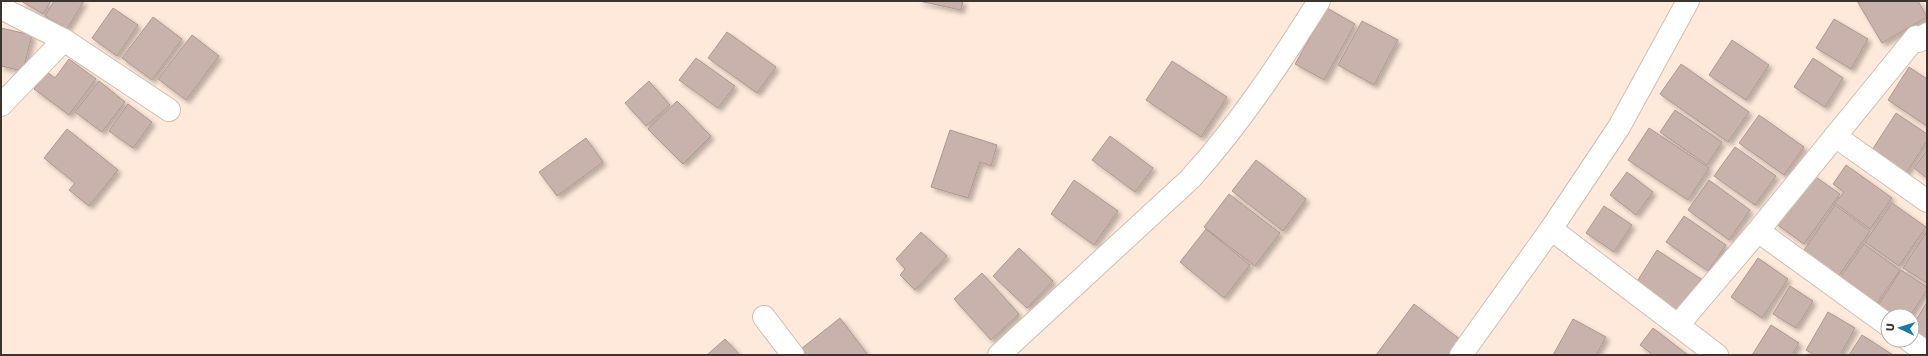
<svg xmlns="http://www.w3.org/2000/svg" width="1928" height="356" viewBox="0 0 1928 356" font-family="Rubik,sans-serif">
	<defs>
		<filter id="shadow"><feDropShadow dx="3.5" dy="3.5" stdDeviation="2" flood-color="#0004"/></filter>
	</defs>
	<rect width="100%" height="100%" fill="#fee9db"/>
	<!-- building -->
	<g fill="#cab2ac" stroke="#af9792" filter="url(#shadow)">
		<polygon points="21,1 51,1 43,14"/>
		<polygon points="54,1 84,1 67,29 45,16"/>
		<polygon points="919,1 963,1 961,10"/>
		<polygon points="1857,1 1918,1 1927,17 1882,43"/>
		<polygon points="113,8 138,25 117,56 92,38"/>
		<polygon points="1327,8 1355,24 1324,80 1295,64"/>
		<polygon points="153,17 182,39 152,80 122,58"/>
		<polygon points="1834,19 1868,39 1851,69 1816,48"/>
		<polygon points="1362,21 1398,40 1374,85 1338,65"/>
		<polygon points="1,28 32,35 23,71 1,66"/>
		<polygon points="727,32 776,67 757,93 708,58"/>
		<polygon points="192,35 219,56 186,100 158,79"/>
		<polygon points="1732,40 1769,65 1746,100 1709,75"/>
		<polygon points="696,58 735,86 718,108 679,80"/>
		<polygon points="1813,58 1843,78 1825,107 1794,87"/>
		<polygon points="69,59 96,79 69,115 34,89 47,72 55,78"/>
		<polygon points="1172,61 1227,97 1201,137 1146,100"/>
		<polygon points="1681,64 1749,112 1728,142 1660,94"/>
		<polygon points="1909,67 1927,79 1927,126 1888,100"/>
		<polygon points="99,81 125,102 102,132 75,112"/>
		<polygon points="649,81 670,105 646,126 625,103"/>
		<polygon points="677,101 711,136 683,164 648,129"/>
		<polygon points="128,104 152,122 133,148 109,131"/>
		<polygon points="1675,110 1722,142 1707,165 1660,132"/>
		<polygon points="1896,113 1927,134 1927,141 1906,173 1872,150"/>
		<polygon points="1759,115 1804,147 1784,175 1739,143"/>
		<polygon points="1649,128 1709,168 1688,200 1628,160"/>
		<polygon points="67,129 118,170 89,206 69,190 75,183 44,158"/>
		<polygon points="950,130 997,145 991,166 980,162 968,198 931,187"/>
		<polygon points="1110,136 1153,168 1135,192 1092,160"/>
		<polygon points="586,138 603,162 557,196 539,172"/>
		<polygon points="1735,147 1776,176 1755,205 1714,176"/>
		<polygon points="1927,150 1927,178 1914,168"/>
		<polygon points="1256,160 1306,199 1283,231 1232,191"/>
		<polygon points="1846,165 1892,198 1870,229 1835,203 1844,192 1833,184"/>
		<polygon points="1627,172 1653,192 1636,215 1610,195"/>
		<polygon points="1810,173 1840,194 1804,244 1775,223"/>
		<polygon points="1074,180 1118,211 1094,245 1051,214"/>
		<polygon points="1709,180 1750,210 1729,240 1688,210"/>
		<polygon points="1229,194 1280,233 1255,266 1204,227"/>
		<polygon points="1892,203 1926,227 1899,266 1865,242"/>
		<polygon points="1835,205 1870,231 1838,277 1802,253"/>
		<polygon points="1604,206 1632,225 1614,252 1586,233"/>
		<polygon points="1684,216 1726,245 1708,271 1666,242"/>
		<polygon points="1206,229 1250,265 1224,298 1180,262"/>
		<polygon points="1927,231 1927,283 1903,268"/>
		<polygon points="921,232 947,256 915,290 900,275 905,269 896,259"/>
		<polygon points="1864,244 1900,270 1875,306 1838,280"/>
		<polygon points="1019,248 1053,281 1027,308 993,276"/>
		<polygon points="1657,250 1701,279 1679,312 1636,283"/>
		<polygon points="1758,258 1788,279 1762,318 1731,297"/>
		<polygon points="1901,270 1927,287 1927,290 1910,316 1890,316 1877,307"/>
		<polygon points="982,273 1019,314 991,340 954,299"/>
		<polygon points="1790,286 1813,301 1796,328 1773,314"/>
		<polygon points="1927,302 1927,341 1912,332 1912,327"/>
		<polygon points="1414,304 1461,340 1450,355 1376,355"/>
		<polygon points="1828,312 1855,328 1840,355 1814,355 1806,350"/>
		<polygon points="840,318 868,355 806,355 801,349"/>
		<polygon points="1573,319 1606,337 1596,355 1553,355"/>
		<polygon points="1771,325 1799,343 1792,355 1752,355"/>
		<polygon points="1653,328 1688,355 1653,355 1640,345"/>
		<polygon points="1862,335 1893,355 1849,355"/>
		<polygon points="725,339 740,355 707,355"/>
	</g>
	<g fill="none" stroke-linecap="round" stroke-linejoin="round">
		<defs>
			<g id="street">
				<polyline points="1,8 64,40 169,110"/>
				<polyline points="1,105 64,40"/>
				<polyline points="1835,136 1927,201"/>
				<polyline points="1551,229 1717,355"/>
				<polyline points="1758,231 1888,325"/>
				<polyline points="764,317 793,355"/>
				<polyline points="1678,325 1758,231 1916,37 1919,41 1927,34"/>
				<polyline points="1909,340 1927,353"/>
				<path d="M999 355 1190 179C1239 125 1280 63 1319 1"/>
				<polyline points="1461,355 1551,229 1619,127 1688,1"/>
			</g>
		</defs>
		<!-- street casing -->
		<use href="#street" stroke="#d2beb0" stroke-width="24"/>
		<!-- street -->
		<use href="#street" stroke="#fff" stroke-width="22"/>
	</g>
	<!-- border -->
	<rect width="1928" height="356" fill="none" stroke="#3c342e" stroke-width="4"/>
	<!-- north arrow -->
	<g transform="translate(1900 328) rotate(274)"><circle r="19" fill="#ffffff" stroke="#b1aeab"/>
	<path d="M0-3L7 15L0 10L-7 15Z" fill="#1b79a6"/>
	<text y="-6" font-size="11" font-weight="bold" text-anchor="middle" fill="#3c342e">U</text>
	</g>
</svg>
